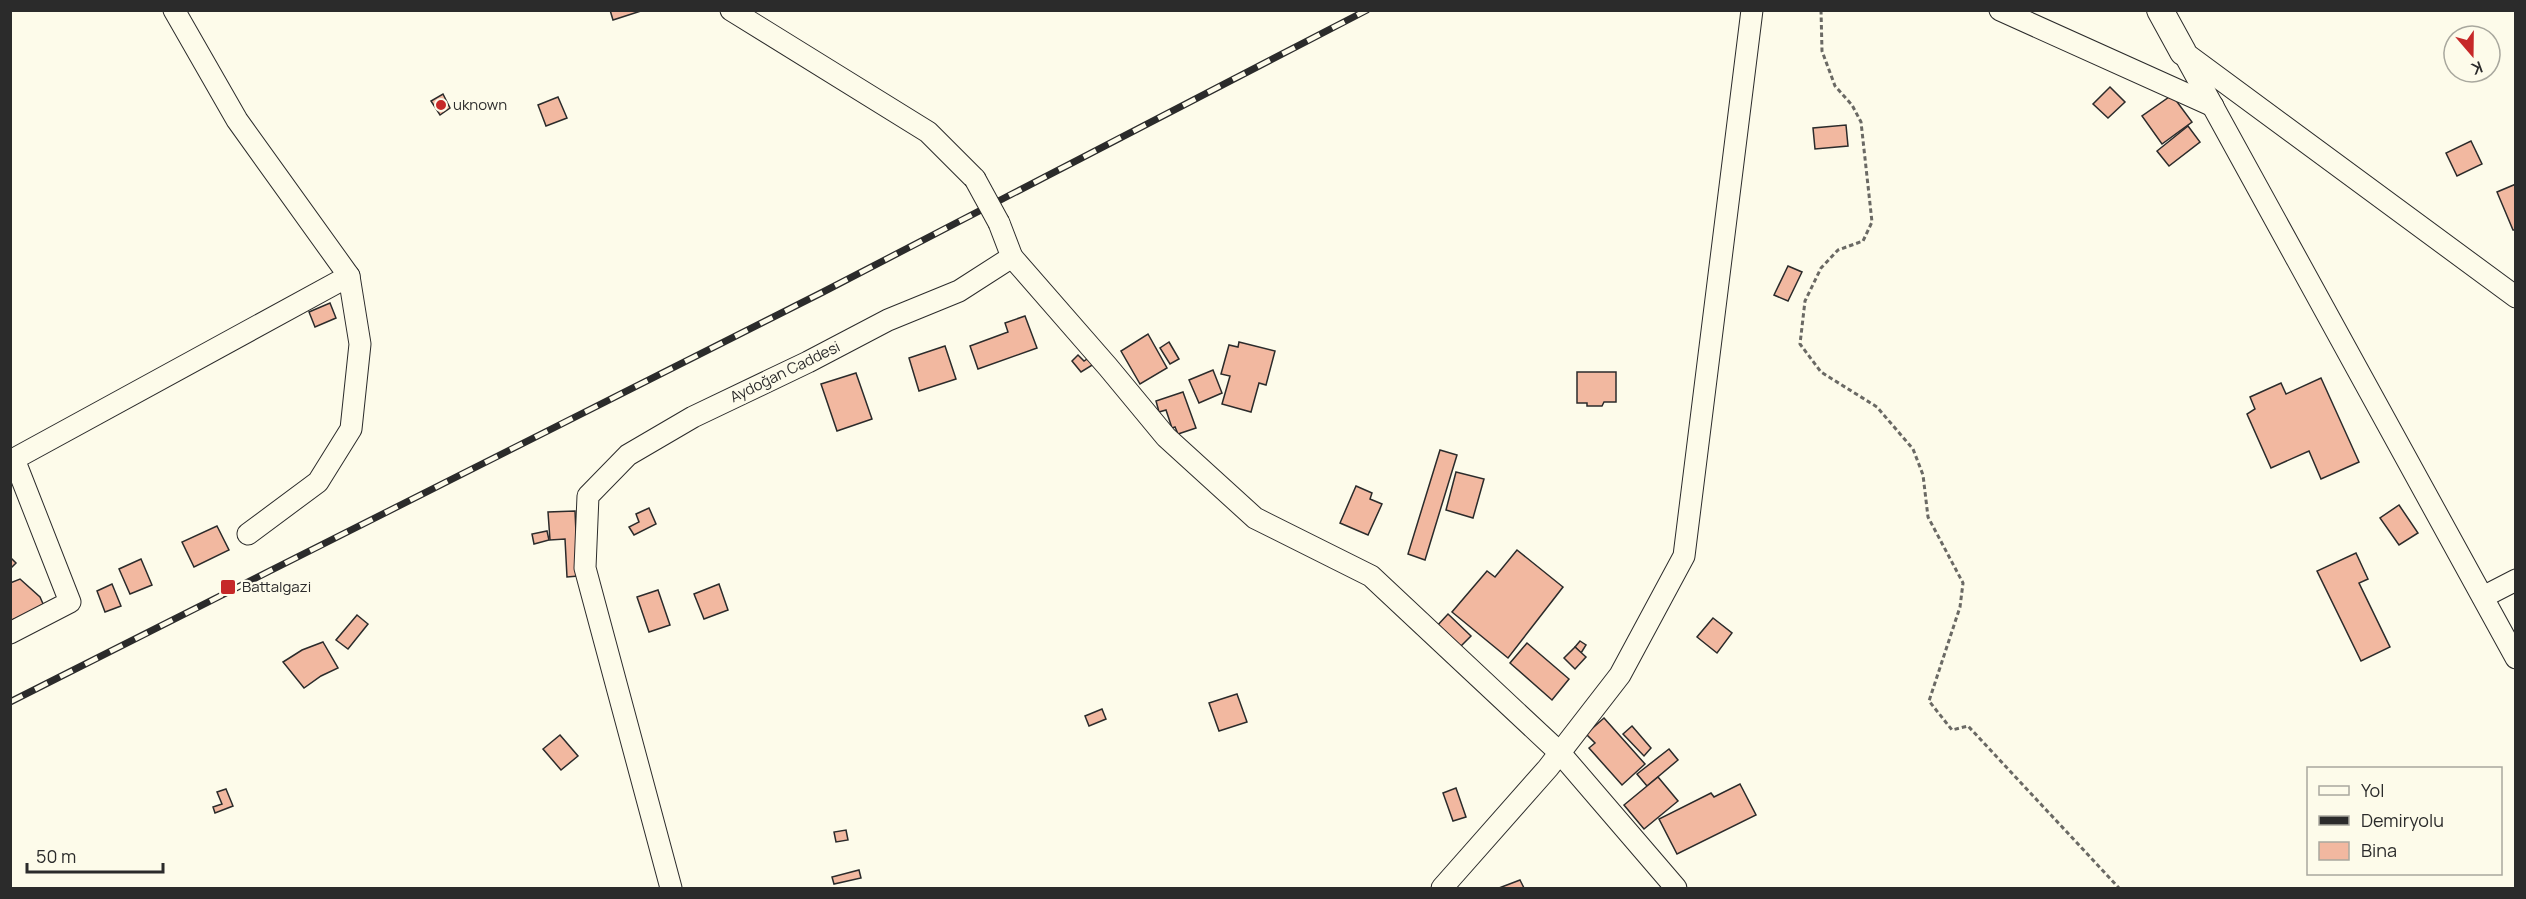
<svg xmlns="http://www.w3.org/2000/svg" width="2526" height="899" viewBox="0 0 2526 899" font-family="Manrope,sans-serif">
	<rect width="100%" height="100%" fill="#fdfbea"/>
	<!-- building -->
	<g fill="#f2b8a0" stroke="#2b2b2b" stroke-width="1.5">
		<polygon points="610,10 644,10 613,20"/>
		<polygon points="2110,87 2125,102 2108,118 2093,104"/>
		<polygon points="443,94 450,108 440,115 431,101"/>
		<polygon points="2172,95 2192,122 2162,144 2142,116"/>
		<polygon points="558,97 567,118 546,126 538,105"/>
		<polygon points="1846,125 1848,146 1815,149 1813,128"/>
		<polygon points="2188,126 2200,142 2169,166 2157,151"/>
		<polygon points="2471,141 2482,164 2457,176 2446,153"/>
		<polygon points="2516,184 2516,230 2513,230 2497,192"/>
		<polygon points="1788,266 1802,272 1788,301 1774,295"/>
		<polygon points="330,303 336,318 315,327 309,312"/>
		<polygon points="1025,316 1037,348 978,369 970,346 1008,332 1005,323"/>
		<polygon points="1148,334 1167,368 1140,384 1121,351"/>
		<polygon points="1169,342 1179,359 1170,364 1160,348"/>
		<polygon points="1239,342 1275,351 1266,385 1259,383 1251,412 1222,404 1230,376 1221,374 1229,345 1238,347"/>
		<polygon points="945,346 956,379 919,391 909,358"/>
		<polygon points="1078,355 1084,361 1090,357 1094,364 1081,372 1072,361"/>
		<polygon points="1213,370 1222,393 1199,403 1189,380"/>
		<polygon points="1577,372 1616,372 1616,402 1604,402 1602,406 1587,406 1587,403 1577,403"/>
		<polygon points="856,373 872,419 837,431 821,384"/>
		<polygon points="2321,378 2359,462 2321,479 2309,451 2271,468 2247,414 2255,409 2250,397 2281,383 2286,394"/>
		<polygon points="1183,392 1196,428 1178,434 1175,427 1172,428 1166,410 1159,412 1156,401"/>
		<polygon points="1440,450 1457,455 1425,560 1408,554"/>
		<polygon points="1456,472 1484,479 1473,518 1446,510"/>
		<polygon points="1356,486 1372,493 1370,499 1382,504 1368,535 1340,523"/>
		<polygon points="2399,505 2418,533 2399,545 2380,518"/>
		<polygon points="649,508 656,524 634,535 629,527 639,522 636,514"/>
		<polygon points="575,511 578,576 567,577 565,539 550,540 548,512"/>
		<polygon points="217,526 229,550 194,567 182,542"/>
		<polygon points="547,531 549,540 534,544 532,534"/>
		<polygon points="1517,550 1563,587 1508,658 1452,612 1487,571 1495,577"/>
		<polygon points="2356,553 2368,579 2359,583 2390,647 2361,661 2317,571"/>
		<polygon points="10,557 16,563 10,569"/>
		<polygon points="141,559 152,585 130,594 119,569"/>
		<polygon points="20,579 40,597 44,606 10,621 10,583"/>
		<polygon points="112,584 121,606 105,612 97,591"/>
		<polygon points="719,584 728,610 704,619 694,594"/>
		<polygon points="658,590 670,625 649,632 637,597"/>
		<polygon points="1448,614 1471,636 1459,648 1436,627"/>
		<polygon points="357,615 368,624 348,649 336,640"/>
		<polygon points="1713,618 1732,633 1717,653 1697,637"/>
		<polygon points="1580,641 1586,645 1581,653 1575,647"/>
		<polygon points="323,642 338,668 321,676 304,688 283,662 302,650"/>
		<polygon points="1527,643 1569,679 1552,700 1510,663"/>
		<polygon points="1575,647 1586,657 1575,669 1564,658"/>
		<polygon points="1237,694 1247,722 1219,731 1209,703"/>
		<polygon points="1102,709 1106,719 1089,726 1085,716"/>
		<polygon points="1604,718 1645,764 1622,785 1589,748 1595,743 1586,734"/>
		<polygon points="1632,726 1651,748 1644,756 1623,734"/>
		<polygon points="560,735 578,756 561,770 543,749"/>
		<polygon points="1669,749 1678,760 1647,786 1637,774"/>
		<polygon points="1658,777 1678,801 1644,829 1624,805"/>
		<polygon points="1740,784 1756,815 1677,854 1659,819 1711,793 1714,797"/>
		<polygon points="1456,788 1466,817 1453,821 1443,793"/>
		<polygon points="226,789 233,806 215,813 213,807 222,804 217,792"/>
		<polygon points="846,830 848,840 836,842 834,832"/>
		<polygon points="859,870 861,878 834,884 832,877"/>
		<polygon points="1520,880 1524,888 1499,888"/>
	</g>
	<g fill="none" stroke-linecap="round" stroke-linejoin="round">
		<defs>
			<g id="minor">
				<polyline points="174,10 237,120 349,276 360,344 351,429 318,482 248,534"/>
				<polyline points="731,10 928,132 975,179"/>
				<polyline points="2000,10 2213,106"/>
				<polyline points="2183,52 2516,658"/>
				<polyline points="2189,56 2516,297"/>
				<polyline points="1012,257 1108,367 1166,437 1255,518 1371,576 1560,753 1676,888"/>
				<polyline points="2483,597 2516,580"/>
				<polyline points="10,633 70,602 14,459 349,276"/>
				<polyline points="671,888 585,568 588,496 628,455 693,417 808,362 888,320 959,291 1012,257 999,223"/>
				<polyline points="1442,888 1548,768 1620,675 1684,556 1752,10"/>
			</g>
			<polyline id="major" points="2160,10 2183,52"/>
		</defs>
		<!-- minor casing -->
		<use href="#minor" stroke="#2b2b2b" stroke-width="23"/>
		<!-- major casing -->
		<use href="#major" stroke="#2b2b2b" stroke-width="28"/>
		<!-- path -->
		<polyline stroke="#6a6964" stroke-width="3" stroke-dasharray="4.5 3" stroke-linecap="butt" points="1821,10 1822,51 1835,86 1852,105 1861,122 1872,222 1863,241 1838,250 1821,268 1805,301 1800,344 1821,372 1877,407 1913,449 1923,475 1928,517 1963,583 1960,607 1929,701 1952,730 1968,726 2119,888"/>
		<!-- minor -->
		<use href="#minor" stroke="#fdfbea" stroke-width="21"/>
		<!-- major -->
		<use href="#major" stroke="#fdfbea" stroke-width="26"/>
		<defs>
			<polyline id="rail" points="10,702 823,292 1367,10"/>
		</defs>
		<!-- rail casing -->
		<use href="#rail" stroke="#2b2b2b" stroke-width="7"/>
		<!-- rail -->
		<use href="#rail" stroke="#fdfbea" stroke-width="4.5" stroke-dasharray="14" stroke-linecap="butt"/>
		<defs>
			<polyline id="minor-bridge" points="975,179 999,223"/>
		</defs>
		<!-- minor-bridge casing -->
		<use href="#minor-bridge" stroke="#2b2b2b" stroke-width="23" stroke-linecap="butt"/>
		<!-- minor-bridge -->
		<use href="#minor-bridge" stroke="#fdfbea" stroke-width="21"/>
	</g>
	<!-- markers -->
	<g fill="#c62828" stroke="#fdfbea" stroke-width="2">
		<circle cx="441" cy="105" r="6"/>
		<rect x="220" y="579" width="16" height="16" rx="3"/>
	</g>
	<g text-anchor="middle" stroke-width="4.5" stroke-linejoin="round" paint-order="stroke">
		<!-- poi labels -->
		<g font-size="15" fill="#2b2b2b" stroke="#fdfbea" text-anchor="start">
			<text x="453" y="110">uknown</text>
			<text x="242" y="592">Battalgazi</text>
		</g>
		<!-- street labels -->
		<g font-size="15" fill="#2b2b2b" stroke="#fdfbea">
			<text transform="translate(785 372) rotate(-26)" y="5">Aydoğan Caddesi</text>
		</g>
	</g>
	<!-- border -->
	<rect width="2526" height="899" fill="none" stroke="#2b2b2b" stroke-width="24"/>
	<!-- legend -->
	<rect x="2307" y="767" width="195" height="108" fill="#fdfbea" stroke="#a9a89e" stroke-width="1.5"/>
	<rect x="2319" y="786" width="30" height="9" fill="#fdfbea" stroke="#a9a89e" stroke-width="1.5"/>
	<text x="2361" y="797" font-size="18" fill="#2b2b2b">Yol</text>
	<rect x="2319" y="816" width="30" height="9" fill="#2b2b2b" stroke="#a9a89e" stroke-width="1.5"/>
	<text x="2361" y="827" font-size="18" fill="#2b2b2b">Demiryolu</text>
	<rect x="2319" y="842" width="30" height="18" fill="#f2b8a0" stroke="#a9a89e" stroke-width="1.5"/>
	<text x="2361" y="857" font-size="18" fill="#2b2b2b">Bina</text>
	<!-- north arrow -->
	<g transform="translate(2472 54) rotate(160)"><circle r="28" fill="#fdfbea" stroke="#a9a89e" stroke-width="1.5"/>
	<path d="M0-4.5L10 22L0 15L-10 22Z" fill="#c62828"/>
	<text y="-9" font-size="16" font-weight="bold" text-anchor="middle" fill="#2b2b2b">K</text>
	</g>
	<!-- scale -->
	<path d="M27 863v9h136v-9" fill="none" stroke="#2b2b2b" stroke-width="3"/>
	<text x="36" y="863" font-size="18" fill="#2b2b2b" stroke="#fdfbea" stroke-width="4.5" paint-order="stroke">50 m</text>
</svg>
